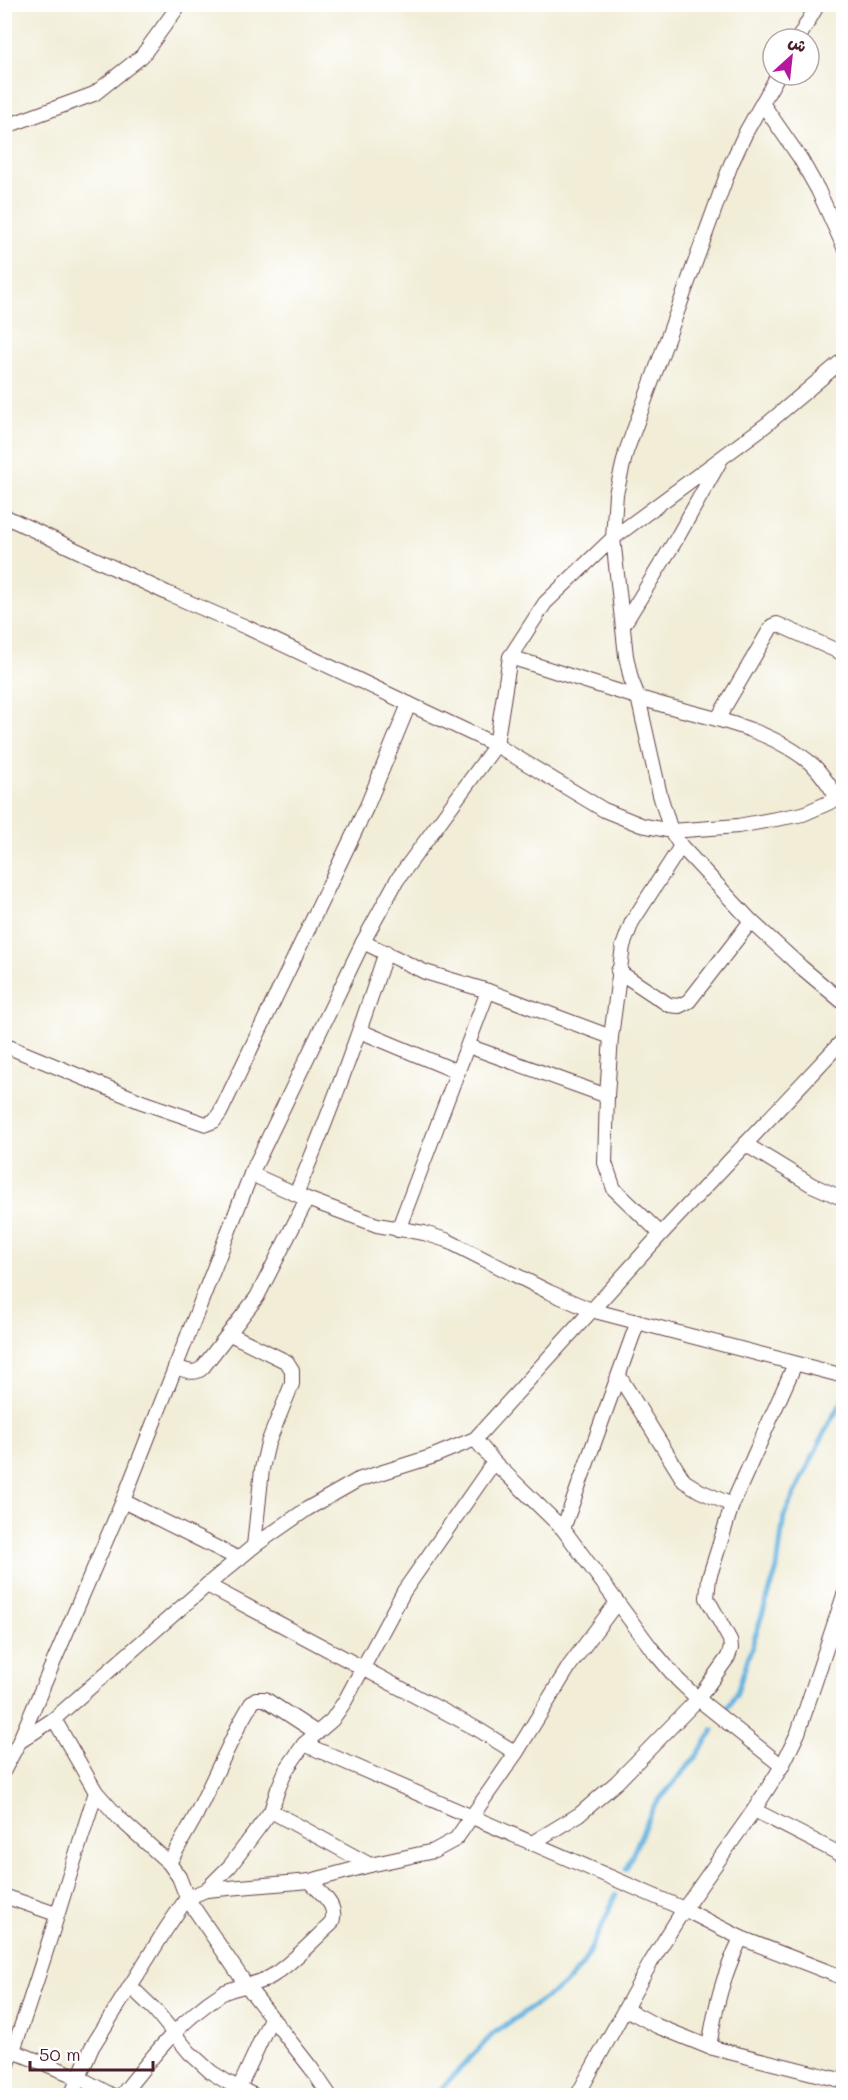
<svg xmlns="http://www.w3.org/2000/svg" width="848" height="2100" viewBox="0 0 848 2100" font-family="Mali,'Playpen Sans Arabic',sans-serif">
	<rect width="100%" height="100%" fill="#fff"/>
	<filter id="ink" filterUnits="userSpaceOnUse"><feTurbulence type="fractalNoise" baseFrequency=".0167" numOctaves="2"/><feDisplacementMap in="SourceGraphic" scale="12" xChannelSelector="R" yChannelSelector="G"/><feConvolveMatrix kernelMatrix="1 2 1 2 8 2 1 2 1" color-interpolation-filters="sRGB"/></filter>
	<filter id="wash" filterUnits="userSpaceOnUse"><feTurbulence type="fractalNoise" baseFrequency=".008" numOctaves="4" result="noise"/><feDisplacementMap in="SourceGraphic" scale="24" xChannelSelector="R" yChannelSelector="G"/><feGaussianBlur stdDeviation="1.35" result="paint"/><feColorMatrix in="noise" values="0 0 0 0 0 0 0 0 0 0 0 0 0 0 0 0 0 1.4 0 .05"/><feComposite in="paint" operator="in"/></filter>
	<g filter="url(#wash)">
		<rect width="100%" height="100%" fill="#f1edd7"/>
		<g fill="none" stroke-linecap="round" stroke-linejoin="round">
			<!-- stream -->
			<g stroke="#65b3df" stroke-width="5">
				<polyline points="728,1707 736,1695 777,1569 784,1516 830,1421 844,1399"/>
				<polyline points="626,1869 654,1806 696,1757 713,1730"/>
				<polyline points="434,2096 494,2033 564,1985 582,1966 602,1926 616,1894"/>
			</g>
		</g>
	</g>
	<g filter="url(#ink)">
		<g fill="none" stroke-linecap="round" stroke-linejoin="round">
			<defs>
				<g id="street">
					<polyline points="798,39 818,4"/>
					<polyline points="778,75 746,132 731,164 626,452 616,494 613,538 626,656 631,679 638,697 660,795 671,831 681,846 751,921 801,967 844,1003"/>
					<polyline points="762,103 800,158 818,190 844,247"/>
					<polyline points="4,127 94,94 142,56 180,4"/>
					<polyline points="4,516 167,593 246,627 496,745 604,810 641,825 671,831 738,826 803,814 844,796"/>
					<polyline points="624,624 677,538 720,461"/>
					<path d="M510 657C562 673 614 691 667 706 717 719 773 730 814 766 823 775 831 788 838 799"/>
					<polyline points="718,718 772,626 777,624 844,654"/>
					<polyline points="363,942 425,972 488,991 611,1037"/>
					<polyline points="618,971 669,1005 679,1006 689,1001 751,921"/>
					<polyline points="360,1031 458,1072"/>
					<polyline points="4,1045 142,1102 206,1124 214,1121 220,1113 367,806 409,704"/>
					<polyline points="468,1046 607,1096"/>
					<polyline points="745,1144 812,1185 844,1199"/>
					<polyline points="251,1174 307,1199 377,1225 424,1233 446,1240 549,1292 591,1310 844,1376"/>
					<path d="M296 1194C330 1114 359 1034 386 952"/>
					<polyline points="398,1230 488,991"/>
					<polyline points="661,1234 614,1189 605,1163 607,1096 611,1037 623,946 632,922 681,846"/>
					<polyline points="230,1334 287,1362 292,1370 292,1384 268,1443 262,1469 254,1546"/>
					<path d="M175 1367C186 1370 195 1376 203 1367L257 1297 307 1199"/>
					<polyline points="619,1376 684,1481 700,1491 732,1505"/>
					<polyline points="475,1439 494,1462 563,1529 651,1648 678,1680 698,1699 782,1766"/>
					<polyline points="123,1501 239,1559"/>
					<polyline points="563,1529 638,1321"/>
					<polyline points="207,1585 479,1730 516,1753"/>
					<polyline points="54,1719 96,1792 119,1818 169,1863 179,1877 187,1898 247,1986 311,2068 330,2096"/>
					<polyline points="19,1742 54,1719 207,1585 254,1546 307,1509 358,1480 431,1457 475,1439 661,1234 844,1039"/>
					<polyline points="304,1744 684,1909 741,1938 844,1978"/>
					<polyline points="4,1770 19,1742 123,1501 251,1174 363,942 397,880 496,745 510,657 545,603 613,538 766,425 844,359"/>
					<polyline points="754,1810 844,1856"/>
					<polyline points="271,1811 370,1865"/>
					<polyline points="532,1843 580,1814 617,1782 698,1699 728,1657 731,1648 730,1640 707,1598 709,1578 732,1505 795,1364"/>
					<polyline points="169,1863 194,1819 239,1725 251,1704 256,1699 265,1699 317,1733"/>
					<polyline points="206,1890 310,1881 370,1865 434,1851 456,1839 516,1753 570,1665 617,1602"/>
					<polyline points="4,1896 56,1914"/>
					<polyline points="130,1986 155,2010 189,2052 211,2072 227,2082 255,2096"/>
					<polyline points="626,2009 657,2026 709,2047 844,2081"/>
					<path d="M709 2047C716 2004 722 1978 741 1938"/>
					<polyline points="13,2051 78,2077 113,2096"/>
					<path d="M4 2075C39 1982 65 1886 96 1792"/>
					<polyline points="236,2095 271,2018"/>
					<polyline points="71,2096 92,2047 166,1929 187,1898 206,1890 230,1866 271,1811 278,1789 286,1770 304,1744 332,1720 345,1701 404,1591 494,1462"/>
					<path d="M121 2096C151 2058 180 2020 221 1994 236 1985 257 1986 272 1976 294 1962 312 1941 331 1924 340 1906 321 1894 310 1881"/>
					<polyline points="577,2096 651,1962 684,1909 754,1810 782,1766 798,1733 844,1595"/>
				</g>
			</defs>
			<!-- street casing -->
			<use href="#street" stroke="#633e45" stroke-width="16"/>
			<!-- street -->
			<use href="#street" stroke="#fff" stroke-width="14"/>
		</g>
	</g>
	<!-- margin -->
	<rect width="848" height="2100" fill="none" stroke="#fff" stroke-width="24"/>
	<!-- north arrow -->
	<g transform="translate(791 57) rotate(27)"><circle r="28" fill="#ffffff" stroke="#b7a5aa" stroke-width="1.5"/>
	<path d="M0-4.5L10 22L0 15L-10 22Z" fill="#b5179e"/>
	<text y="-9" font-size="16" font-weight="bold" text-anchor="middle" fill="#4a1f2b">ش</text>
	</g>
	<!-- scale -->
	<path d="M30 2061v9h123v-9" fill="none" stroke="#4a1f2b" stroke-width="3"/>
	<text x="39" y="2061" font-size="18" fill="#4a1f2b" stroke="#ffffff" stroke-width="4.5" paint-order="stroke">50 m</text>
</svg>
